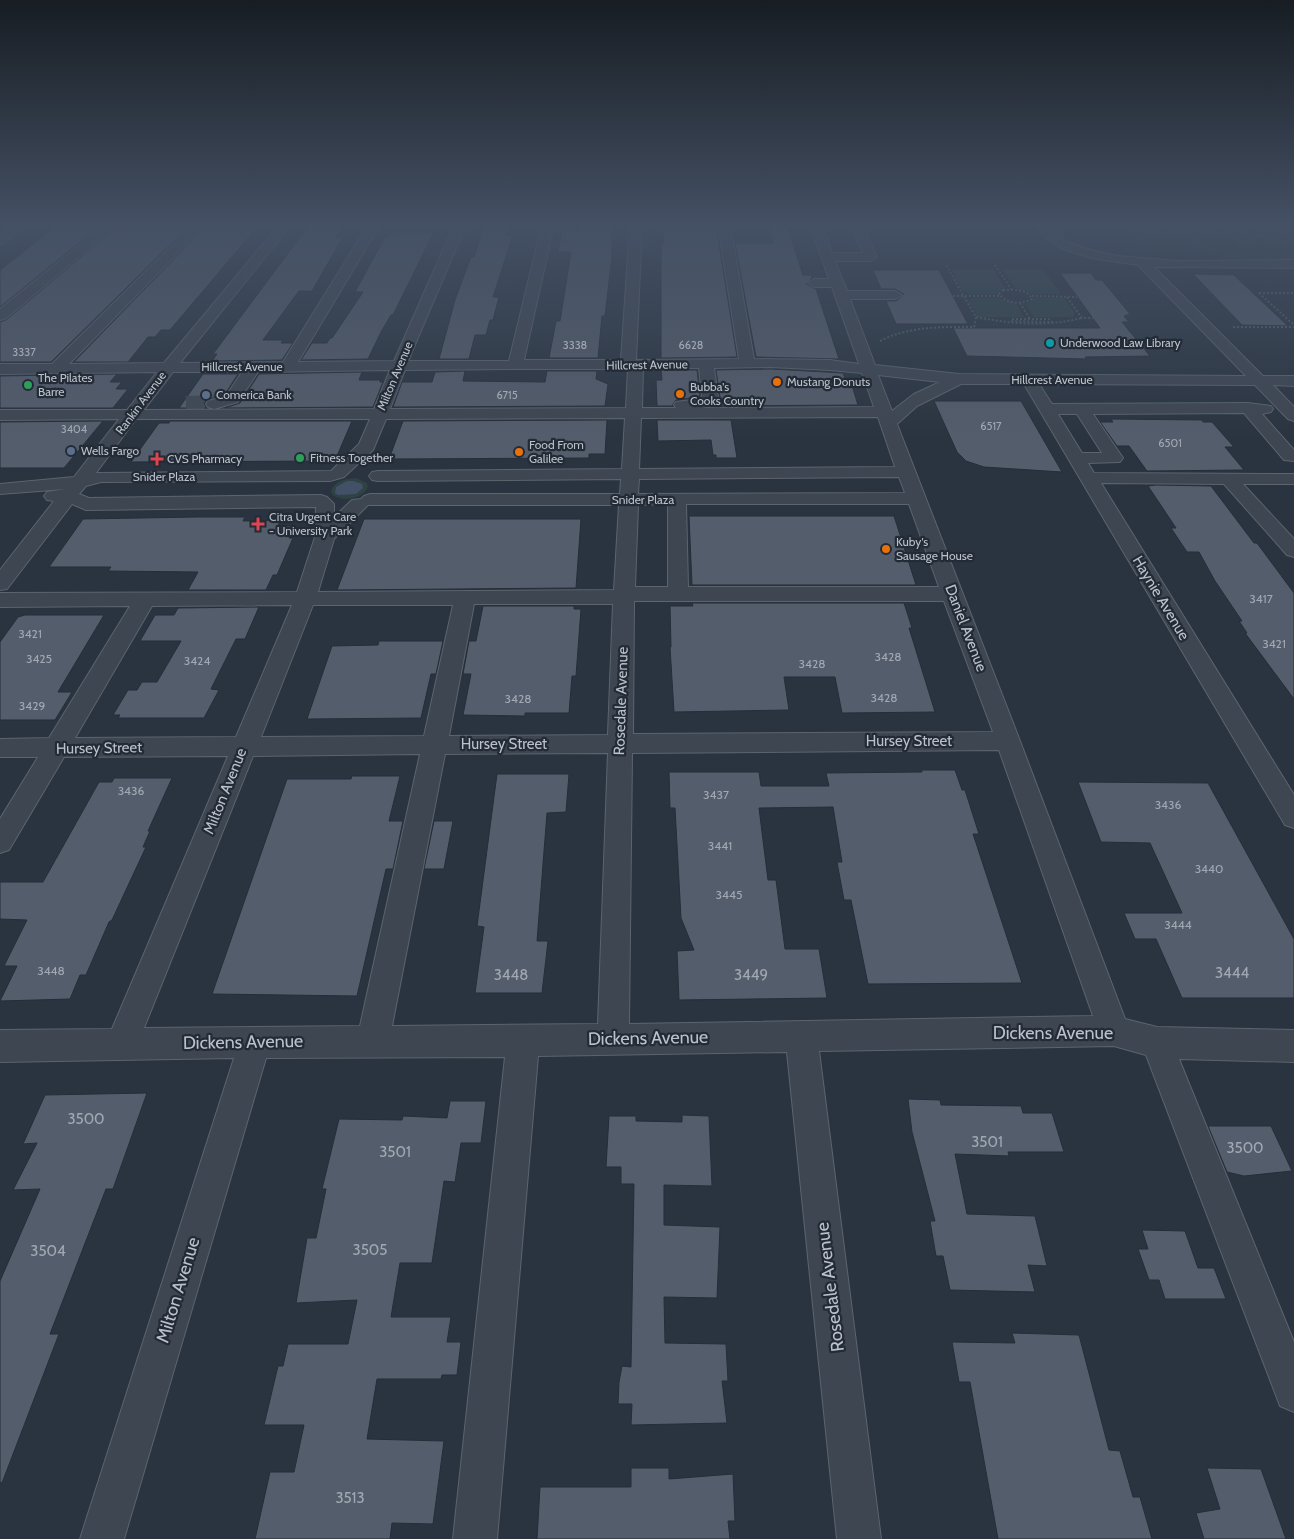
<svg xmlns="http://www.w3.org/2000/svg" width="1294" height="1539" viewBox="0 0 1294 1539" font-family="Cabin,sans-serif">
	<rect width="100%" height="100%" fill="#2a3440"/>
	<!-- green -->
	<g fill="#2f4344">
		<polygon points="1134,229 1184,230 1200,248 1151,251"/>
		<polygon points="1188,230 1229,230 1253,236 1214,255 1210,254"/>
		<polygon points="1271,230 1294,231 1294,244 1261,236"/>
		<polygon points="1259,237 1294,246 1294,260 1222,259 1221,257"/>
		<polygon points="951,269 993,269 1006,289 1000,290 996,294 970,294 963,291"/>
		<polygon points="1002,269 1042,269 1061,294 1032,294 1015,288"/>
		<polygon points="972,298 999,298 1016,303 1024,317 978,317 969,301"/>
		<polygon points="1034,298 1064,298 1074,312 1074,317 1034,317 1025,303 1031,302"/>
		<path d="M356 478 367 483 368 487C362 499 344 502 333 495L331 492C334 480 346 479 356 478Z"/>
	</g>
	<!-- water -->
	<polygon fill="#425167" points="347,481 353,481 362,484 363,488 356,494 338,495 335,493 336,487"/>
	<!-- building -->
	<g fill="#545d6b" stroke="#252d38">
		<polygon points="58,225 101,225 0,307 0,270"/>
		<polygon points="119,225 190,225 51,362 0,362 0,322 6,320"/>
		<polygon points="207,225 259,225 170,330 161,330 155,337 148,337 128,362 74,362"/>
		<polygon points="309,225 343,225 336,237 343,237 312,291 299,291 263,340 283,340 281,343 293,343 282,360 212,361 217,354 213,354"/>
		<polygon points="484,225 508,225 510,226 506,235 513,235 493,297 499,297 493,320 490,320 486,335 475,335 469,359 439,359 455,300 471,257 474,257"/>
		<polygon points="581,225 612,225 612,256 605,316 602,316 598,358 549,358 556,321 560,321 571,252 558,252 562,231 580,231"/>
		<polygon points="662,225 716,225 737,357 661,358 661,243 664,243"/>
		<polygon points="767,225 787,225 803,275 811,275 812,278 806,284 816,289 839,359 756,357 735,243 773,243"/>
		<polygon points="393,232 434,232 393,315 391,315 381,332 368,359 301,360 312,343 327,343 330,338 332,338 363,292 355,292 385,237 389,237"/>
		<polygon points="873,270 939,270 968,324 896,324 886,301 896,301 904,294 895,289 881,289"/>
		<polygon points="1060,273 1091,273 1096,280 1102,280 1130,314 1124,316 1129,322 1122,322 1150,356 1085,357 1087,359 967,356 953,328 1100,328"/>
		<polygon points="1193,274 1234,275 1288,326 1242,325"/>
		<polygon points="771,369 843,373 845,379 850,379 858,405 712,406 720,397 716,370"/>
		<polygon points="661,370 697,370 700,395 698,397 676,400 672,406 657,406 656,380 662,380"/>
		<polygon points="465,371 463,381 545,382 547,371 597,371 596,379 608,384 605,406 393,407 402,382 432,382 435,372"/>
		<polygon points="362,372 359,380 380,380 380,382 383,382 373,407 225,408 240,403 259,374"/>
		<polygon points="117,374 110,382 122,382 116,389 128,389 113,408 0,408 0,376"/>
		<polygon points="203,374 238,374 225,394 206,400 204,403 206,408 179,408"/>
		<polygon points="934,401 1021,401 1062,472 984,467 966,461 957,452"/>
		<polygon points="1111,419 1202,420 1203,422 1212,422 1234,447 1225,447 1244,470 1147,471 1129,446 1117,446 1100,422 1113,422"/>
		<polygon points="607,420 605,454 589,454 589,458 389,459 403,421"/>
		<polygon points="657,420 731,420 737,458 716,458 716,455 713,455 711,440 658,441"/>
		<polygon points="103,421 64,468 0,468 0,422"/>
		<polygon points="170,421 352,421 337,456 326,461 131,462 159,423 169,423"/>
		<polygon points="1156,485 1211,486 1254,543 1257,543 1294,593 1294,699 1245,633 1247,633 1239,621 1242,621 1215,581 1199,552 1187,552 1171,528 1176,528 1148,486"/>
		<polygon points="689,516 894,516 916,585 692,585"/>
		<polygon points="197,517 245,517 243,521 281,520 278,526 293,526 289,538 293,538 277,575 273,575 266,590 188,590 198,572 108,571 111,567 49,567 83,519"/>
		<polygon points="364,519 581,519 576,588 337,590"/>
		<polygon points="692,603 904,603 912,628 909,628 935,712 842,713 835,677 784,677 789,710 674,712 670,647 671,647 670,606 693,606"/>
		<polygon points="483,606 574,606 574,609 581,609 576,676 572,676 569,713 525,713 525,716 463,715 471,674 463,674 469,641 476,641"/>
		<polygon points="259,607 245,639 236,639 211,689 219,690 204,718 118,718 120,715 113,715 128,690 137,690 142,682 157,682 181,641 140,641 155,615 174,615 178,608"/>
		<polygon points="25,615 104,615 58,692 72,692 55,720 0,720 0,642 18,617"/>
		<polygon points="379,641 443,641 436,674 431,674 421,718 307,719 332,646 378,645"/>
		<polygon points="922,770 955,770 962,790 965,790 979,834 973,834 977,846 1022,983 868,984 851,900 844,900 837,862 842,862 833,807 759,808 768,880 776,880 785,949 819,949 827,998 679,1000 677,951 694,950 681,918 675,808 670,808 669,772 759,772 761,786 829,786 826,773 922,772"/>
		<polygon points="497,774 569,774 566,812 547,813 537,941 548,941 542,993 475,993 484,927 477,926"/>
		<polygon points="352,776 400,776 389,821 403,821 393,869 386,869 357,996 212,994 287,779 351,779"/>
		<polygon points="114,778 172,778 148,831 150,831 143,847 146,847 112,920 109,922 86,975 80,975 70,999 0,1001 17,966 4,966 27,920 0,919 0,882 43,882 99,782 112,782"/>
		<polygon points="1078,782 1208,783 1294,939 1294,998 1182,998 1156,939 1135,939 1124,913 1182,913 1150,843 1101,842"/>
		<polygon points="434,821 453,821 444,869 424,869"/>
		<polygon points="147,1093 113,1189 106,1189 50,1334 59,1334 2,1483 0,1482 0,1281 40,1189 13,1190 37,1143 23,1144 45,1095"/>
		<polygon points="908,1099 940,1100 941,1105 1021,1106 1023,1113 1052,1113 1064,1152 1008,1152 1009,1156 955,1154 967,1214 1035,1216 1047,1266 1028,1265 1035,1292 950,1290 943,1256 936,1256 930,1221 935,1221 912,1132"/>
		<polygon points="450,1101 486,1101 481,1143 461,1143 455,1182 444,1181 432,1263 400,1263 391,1317 451,1317 447,1342 461,1342 457,1375 442,1375 441,1379 377,1379 367,1439 444,1441 433,1524 392,1523 390,1539 255,1539 270,1472 294,1472 304,1425 264,1425 278,1366 283,1366 288,1344 348,1344 357,1300 296,1303 307,1238 316,1238 326,1189 322,1189 339,1119 402,1120 403,1116 447,1118"/>
		<polygon points="682,1115 709,1116 712,1186 664,1185 664,1225 720,1227 717,1298 664,1297 665,1343 726,1344 728,1381 722,1381 727,1423 631,1425 632,1404 618,1404 619,1382 622,1366 631,1367 634,1184 621,1184 621,1167 606,1167 609,1116 636,1116 636,1121 682,1122"/>
		<polygon points="1208,1126 1271,1126 1292,1171 1244,1176 1227,1172"/>
		<polygon points="1142,1230 1185,1231 1198,1268 1214,1268 1226,1299 1165,1299 1159,1280 1149,1280 1138,1249 1148,1249"/>
		<polygon points="1012,1333 1079,1335 1109,1450 1120,1451 1133,1497 1140,1497 1152,1539 998,1539 970,1382 959,1382 952,1342 1015,1343"/>
		<polygon points="631,1468 669,1468 669,1479 733,1474 735,1521 728,1521 730,1539 537,1539 540,1487 631,1487"/>
		<polygon points="1207,1468 1261,1469 1286,1539 1204,1539 1196,1513 1220,1509"/>
	</g>
	<g fill="none" stroke-linecap="round" stroke-linejoin="round">
		<!-- minor-tunnel -->
		<polyline stroke="#404955" stroke-width="18" stroke-dasharray="18 9" stroke-linecap="butt" points="186,405 214,404"/>
		<defs>
			<g id="minor">
				<polygon points="14,225 27,225 4,243 0,244 0,234"/>
				<polygon points="104,225 117,225 5,319 0,320 0,309"/>
				<path d="M193 225H205L69 364 164 363 279 225H291L180 363 283 362 368 225H380L298 362 394 361 454 225H466L408 361H509L542 225H554L524 360H621L630 225H642L636 360 739 359 718 225H730L754 359 830 360 859 364 832 287H814L808 283 814 279H829L810 225H822L832 253H863L853 232 859 228 865 232 877 257 871 261H835L847 291H895L902 295 895 299H850L875 365 959 374 1246 376 1138 265 1091 258 1063 249 1049 240 1035 225H1047L1067 242 1094 251 1118 256 1178 261 1294 260V268L1154 267 1263 376H1294V386L1273 385 1294 407V421L1288 419 1255 385 1039 384 1052 404 1248 403 1271 406 1273 409 1271 412 1262 414 1294 450V461L1284 460 1244 413 1093 414 1123 458 1120 462 1088 463 1094 473 1294 474V484H1243L1294 539V557L1287 555 1224 484 1101 483 1294 795V828L1285 825 1024 384H961L917 406 897 424 1020 741 1125 1019 1157 1027 1294 1030V1062L1179 1059 1294 1342V1412L1280 1406 1146 1055 1114 1046 819 1051 881 1539H837L787 1052 538 1056 497 1539H453L505 1057 266 1058 124 1539H80L234 1058 0 1062V1030L112 1029 228 756 64 757 9 850 0 853V819L38 757H0V739L49 738 130 606 0 607V593L297 592 315 537 316 507 86 510 72 504 7 589 0 590V570L54 501 47 500 44 496 47 492 65 489 0 494V484L74 477 119 419 0 420V410H127L157 372 0 374V364H52ZM771 367 830 370 862 373 874 407 703 408 709 406 718 397 714 368ZM643 368H699L702 396 699 399 676 402 674 405 676 408H642ZM519 369H628L626 408 390 409 405 370ZM390 370 374 409 144 410 173 372H242L226 396 208 401 206 404 208 407 214 409 238 402 258 372ZM878 375 940 382 914 394 892 411ZM1058 414H1077L1102 453H1082ZM878 417 895 467 639 469 641 418ZM625 418 622 469 378 471 372 472 369 476 372 480 378 481 621 479 620 494H370L364 496 361 499 352 500 334 517V504L327 497 321 495 89 498 79 494 86 486 101 482 330 481 344 477 373 450 386 419ZM136 419H370L359 444 331 471 96 473ZM899 477 905 493 638 494 639 479ZM668 504V587H635L638 505ZM686 504H909L939 587H688ZM368 505H619L614 590 318 592 334 539ZM634 601H944L993 732 633 734ZM474 604H613L608 735 449 736ZM292 605 236 737 75 738 152 606ZM313 605H453L424 736 261 737ZM999 750 1093 1016 629 1024 632 753ZM608 753 598 1024 392 1026 445 754ZM420 754 360 1026 144 1028 253 756Z"/>
			</g>
		</defs>
		<!-- minor casing -->
		<use href="#minor" stroke="#5c646e" stroke-width="2"/>
		<!-- path -->
		<g stroke="#4f6062" stroke-width="2" stroke-dasharray="2 2" stroke-linecap="butt">
			<polyline points="1130,225 1143,245"/>
			<polyline points="1159,225 1170,228"/>
			<polyline points="1182,225 1201,247"/>
			<polyline points="1212,225 1225,228"/>
			<polyline points="1133,229 1232,229"/>
			<polyline points="1231,229 1294,244"/>
			<polyline points="1270,230 1294,230"/>
			<polyline points="1238,246 1278,225"/>
			<polyline points="995,265 1011,289"/>
			<path d="M1003 290C1014 290 1026 288 1032 299 1020 305 1008 304 999 294Z"/>
			<polyline points="1259,293 1294,325"/>
			<polyline points="1259,293 1294,293"/>
			<polyline points="953,296 1000,296"/>
			<polyline points="1032,296 1077,297"/>
			<polyline points="1067,297 1082,318 1115,318"/>
			<polyline points="1020,303 1030,319"/>
			<path d="M976 317C1012 324 1046 327 1082 318"/>
			<polygon points="1012,319 1049,319 1052,322 1012,321"/>
			<polyline points="1233,327 1294,327"/>
			<path d="M880 341C909 326 942 327 974 327L976 317 946 265"/>
		</g>
		<!-- minor -->
		<use href="#minor" fill="#3e4651" fill-rule="evenodd"/>
	</g>
	<!-- sky -->
	<linearGradient id="sky" x2="0" y2="1"><stop stop-color="#171d23"/><stop offset="0.51" stop-color="#445064"/><stop offset="1" stop-color="#445064" stop-opacity="0"/></linearGradient>
	<rect width="1294" height="440" fill="url(#sky)"/>
	<!-- markers -->
	<circle fill="#0f9aa8" stroke="#232b36" stroke-width="2" cx="1050" cy="343" r="5"/>
	<g fill="#e8710a" stroke="#232b36" stroke-width="2">
		<circle cx="777" cy="382" r="5"/>
		<circle cx="680" cy="394" r="5"/>
		<circle cx="519" cy="452" r="5"/>
		<circle cx="886" cy="549" r="5"/>
	</g>
	<g fill="#2e9e5b" stroke="#232b36" stroke-width="2">
		<circle cx="28" cy="385" r="5"/>
		<circle cx="300" cy="458" r="5"/>
	</g>
	<g fill="#5c6f8a" stroke="#232b36" stroke-width="2">
		<circle cx="206" cy="395" r="5"/>
		<circle cx="71" cy="451" r="5"/>
	</g>
	<g fill="#e0444e" stroke="#232b36" stroke-width="2">
		<path d="M154.5 451.5h5v5h5v5h-5v5h-5v-5h-5v-5h5z"/>
		<path d="M255.5 516.5h5v5h5v5h-5v5h-5v-5h-5v-5h5z"/>
	</g>
	<g text-anchor="middle" stroke-width="4.5" stroke-linejoin="round" paint-order="stroke">
		<!-- far-number labels -->
		<g font-size="11" fill="#a1a8b3">
			<text x="575" y="349">3338</text>
			<text x="691" y="349">6628</text>
			<text x="24" y="356">3337</text>
			<text x="507" y="399">6715</text>
			<text x="991" y="430">6517</text>
			<text x="74" y="433">3404</text>
			<text x="1170" y="447">6501</text>
		</g>
		<!-- far-poi labels -->
		<g font-size="12" fill="#bbc1cb" stroke="#232b36" text-anchor="start">
			<text x="1060" y="347">Underwood Law Library</text>
			<text x="38" y="382">The Pilates<tspan x="38" dy="14">Barre</tspan></text>
			<text x="787" y="386">Mustang Donuts</text>
			<text x="690" y="391">Bubba's<tspan x="690" dy="14">Cooks Country</tspan></text>
			<text x="216" y="399">Comerica Bank</text>
			<text x="529" y="449">Food From<tspan x="529" dy="14">Galilee</tspan></text>
			<text x="81" y="455">Wells Fargo</text>
			<text x="310" y="462">Fitness Together</text>
			<text x="167" y="463">CVS Pharmacy</text>
			<text x="269" y="521">Citra Urgent Care<tspan x="269" dy="14">- University Park</tspan></text>
			<text x="896" y="546">Kuby's<tspan x="896" dy="14">Sausage House</tspan></text>
		</g>
		<!-- far-street labels -->
		<g font-size="12" fill="#bbc1cb" stroke="#232b36">
			<text transform="translate(647 365) rotate(-1)" y="4">Hillcrest Avenue</text>
			<text x="242" y="371">Hillcrest Avenue</text>
			<text transform="translate(395 376) rotate(-67)" y="4">Milton Avenue</text>
			<text x="1052" y="384">Hillcrest Avenue</text>
			<text transform="translate(141 403) rotate(-53)" y="4">Rankin Avenue</text>
			<text x="164" y="481">Snider Plaza</text>
			<text x="643" y="504">Snider Plaza</text>
		</g>
		<!-- number labels -->
		<g font-size="12" fill="#a1a8b3">
			<text x="1261" y="603">3417</text>
			<text x="30" y="638">3421</text>
			<text x="1274" y="648">3421</text>
			<text x="888" y="661">3428</text>
			<text x="39" y="663">3425</text>
			<text x="197" y="665">3424</text>
			<text x="812" y="668">3428</text>
			<text x="884" y="702">3428</text>
			<text x="518" y="703">3428</text>
			<text x="32" y="710">3429</text>
			<text x="131" y="795">3436</text>
			<text x="716" y="799">3437</text>
			<text x="1168" y="809">3436</text>
			<text x="720" y="850">3441</text>
			<text x="1209" y="873">3440</text>
			<text x="729" y="899">3445</text>
			<text x="1178" y="929">3444</text>
			<text x="51" y="975">3448</text>
		</g>
		<!-- street labels -->
		<g font-size="15" fill="#bbc1cb" stroke="#232b36">
			<text transform="translate(1161 598) rotate(59)" y="5">Haynie Avenue</text>
			<text transform="translate(966 628) rotate(69)" y="5">Daniel Avenue</text>
			<text transform="translate(621 701) rotate(-88)" y="5">Rosedale Avenue</text>
			<text x="909" y="746">Hursey Street</text>
			<text x="504" y="749">Hursey Street</text>
			<text transform="translate(99 748) rotate(-1)" y="5">Hursey Street</text>
			<text transform="translate(225 791) rotate(-68)" y="5">Milton Avenue</text>
		</g>
		<!-- near-number labels -->
		<g font-size="15" fill="#a1a8b3">
			<text x="1232" y="978">3444</text>
			<text x="511" y="980">3448</text>
			<text x="751" y="980">3449</text>
			<text x="86" y="1124">3500</text>
			<text x="987" y="1147">3501</text>
			<text x="1245" y="1153">3500</text>
			<text x="395" y="1157">3501</text>
			<text x="370" y="1255">3505</text>
			<text x="48" y="1256">3504</text>
			<text x="350" y="1503">3513</text>
		</g>
		<!-- near-street labels -->
		<g font-size="18" fill="#bbc1cb" stroke="#232b36">
			<text x="1053" y="1039">Dickens Avenue</text>
			<text transform="translate(648 1038) rotate(-1)" y="6">Dickens Avenue</text>
			<text transform="translate(243 1042) rotate(-1)" y="6">Dickens Avenue</text>
			<text transform="translate(830 1287) rotate(-97)" y="6">Rosedale Avenue</text>
			<text transform="translate(178 1290) rotate(-73)" y="6">Milton Avenue</text>
		</g>
	</g>
</svg>
